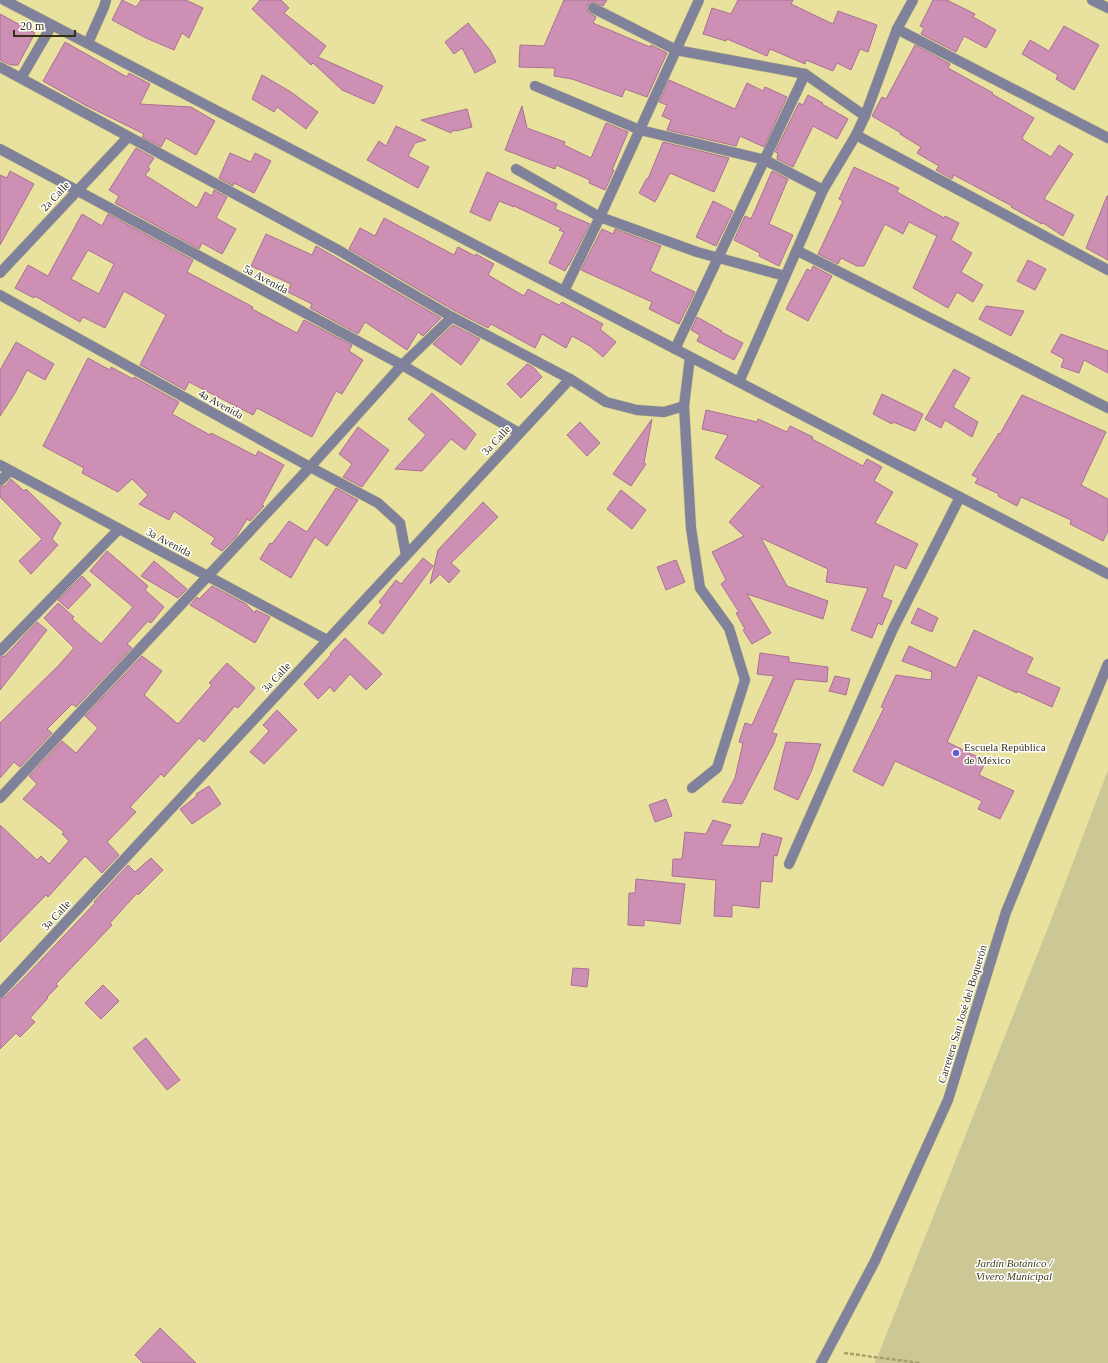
<svg xmlns="http://www.w3.org/2000/svg" width="1108" height="1363" viewBox="0 0 1108 1363" font-family="Georgia,serif">
	<rect width="100%" height="100%" fill="#e8e29e"/>
	<!-- green -->
	<polygon fill="#ccc895" points="1108,770 1108,1363 875,1363 1051,920"/>
	<!-- building -->
	<g fill="#cd90b4" stroke="#aa7093" fill-rule="evenodd">
		<polygon points="122,0 136,7 141,0 186,0 203,8 189,38 182,33 174,50 146,38 112,20"/>
		<polygon points="260,0 281,0 289,8 284,13 326,46 318,57 383,86 374,104 342,90 313,63 311,65 252,9"/>
		<polygon points="564,0 607,0 603,6 593,2 587,5 587,9 588,12 596,17 593,23 650,47 651,45 667,53 647,97 625,89 622,97 572,79 554,76 555,68 519,67 520,45 544,46"/>
		<polygon points="738,0 793,0 791,4 833,24 838,11 877,25 868,52 860,49 851,70 837,63 833,71 806,60 805,64 770,49 767,56 727,39 726,41 703,34 712,8 731,14"/>
		<polygon points="933,0 947,0 975,14 973,17 996,30 986,48 964,36 956,52 921,34 924,28 920,26"/>
		<polygon points="0,14 35,33 18,65 11,65 0,60"/>
		<polygon points="468,23 490,50 496,62 475,73 462,48 454,54 445,42"/>
		<polygon points="1064,26 1099,45 1074,90 1056,79 1058,75 1022,54 1030,40 1049,51"/>
		<polygon points="65,42 127,77 129,73 150,84 140,104 191,107 215,121 196,155 166,138 161,147 142,137 144,134 85,105 43,81"/>
		<polygon points="915,45 950,64 948,68 993,93 992,94 1034,118 1022,138 1025,141 1051,157 1059,145 1073,154 1044,199 1074,215 1063,236 1043,223 1042,224 1011,207 1012,206 954,175 952,179 936,170 939,166 917,153 921,147 900,134 901,133 872,116 882,97 886,99"/>
		<polygon points="262,75 291,92 318,112 306,129 277,107 274,112 252,99"/>
		<polygon points="669,80 735,109 747,83 763,91 765,87 787,97 764,147 740,136 736,146 667,130 671,120 662,116 667,105 659,102"/>
		<polygon points="808,95 823,103 822,104 848,119 837,139 813,126 793,167 777,159 778,153 775,152 799,103 803,105"/>
		<polygon points="522,106 527,128 565,142 564,145 591,158 606,123 628,132 612,170 614,170 605,190 589,183 590,180 556,165 555,169 505,150"/>
		<polygon points="467,109 472,127 456,131 453,130 451,133 421,120"/>
		<polygon points="396,126 426,140 415,143 408,156 429,167 418,188 367,160 379,141 386,146"/>
		<polygon points="663,142 729,158 714,192 670,173 655,202 639,193 647,178 648,179"/>
		<polygon points="136,148 154,158 148,167 150,169 145,175 197,208 205,192 212,196 214,190 227,197 216,218 236,229 222,254 202,243 199,249 115,203 119,196 109,190"/>
		<polygon points="230,153 251,162 255,153 271,161 254,193 234,183 233,186 219,178"/>
		<polygon points="854,167 899,188 897,192 944,218 945,216 959,223 951,240 972,253 961,272 983,285 973,302 957,292 948,308 913,288 937,236 909,222 903,234 885,224 864,266 857,266 841,258 838,264 818,254 843,201 839,199"/>
		<polygon points="10,171 34,184 0,245 0,175 7,178"/>
		<polygon points="772,171 788,179 769,224 793,235 779,266 759,256 760,253 734,240 745,216 751,219"/>
		<polygon points="487,172 557,204 555,209 590,224 569,265 569,264 565,271 549,263 564,232 559,230 561,228 514,206 514,207 499,201 490,221 470,212"/>
		<polygon points="1107,196 1108,196 1108,260 1086,248"/>
		<polygon points="713,201 733,211 716,246 696,237"/>
		<path d="M82 214 102 226 108 214 193 260 187 272 253 307 252 309 297 333 304 320 352 345 349 351 363 360 342 394 336 391 312 437 257 408 253 415 189 382 185 390 140 365 166 315 124 291 105 328 83 317 80 322 35 296 34 298 15 288 28 265 48 276ZM88 250 114 264 99 294 71 279Z"/>
		<polygon points="384,218 454,255 458,247 475,256 476,254 494,264 488,275 524,296 528,289 559,305 562,302 603,324 600,329 616,342 603,357 590,346 572,336 566,348 542,334 535,348 491,324 488,328 455,311 349,249 360,228 375,236"/>
		<polygon points="602,229 613,234 615,229 661,246 650,271 695,292 679,324 649,309 652,302 581,270"/>
		<polygon points="266,234 312,255 316,246 441,318 423,336 418,332 407,350 365,322 358,334 310,308 312,304 288,292 291,284 251,266"/>
		<polygon points="1028,260 1046,269 1035,290 1017,281"/>
		<polygon points="813,266 832,276 808,321 786,309 807,269 811,271"/>
		<polygon points="986,306 1024,311 1011,336 979,319"/>
		<polygon points="697,317 722,331 721,332 743,343 734,360 697,341 700,335 691,330"/>
		<polygon points="453,325 480,339 461,365 433,344"/>
		<polygon points="1061,334 1108,351 1108,373 1084,360 1079,373 1061,367 1064,359 1051,352"/>
		<polygon points="16,342 54,364 45,380 27,370 15,393 0,416 0,370"/>
		<polygon points="88,358 110,370 111,367 133,379 134,377 179,402 172,414 210,435 211,433 256,456 258,451 284,465 262,505 264,506 250,521 247,519 236,537 222,551 211,544 215,538 174,511 169,520 139,504 148,495 132,479 118,492 82,473 84,468 43,446"/>
		<polygon points="527,364 533,367 542,377 521,398 507,384"/>
		<polygon points="954,369 970,378 953,407 978,422 972,437 945,420 941,428 925,419"/>
		<polygon points="432,393 476,434 465,450 451,439 422,471 395,469 426,435 408,419"/>
		<polygon points="882,394 923,414 915,431 893,422 892,424 873,414"/>
		<polygon points="1022,395 1106,432 1081,485 1108,499 1108,531 1103,541 1070,524 1071,520 1021,497 1017,506 998,496 999,494 975,483 978,478 972,475 999,433 1000,434"/>
		<polygon points="706,410 757,422 758,419 787,432 790,426 813,437 812,439 863,466 867,459 882,467 874,481 893,492 875,523 918,544 906,569 895,564 882,597 892,601 882,625 878,623 872,638 851,630 868,588 826,582 828,569 761,538 787,586 828,601 823,619 747,594 771,633 752,644 743,630 745,629 736,613 739,612 721,584 726,580 712,552 744,536 729,522 760,487 764,487 715,458 728,435 702,429"/>
		<polygon points="652,419 644,463 646,464 631,486 613,474"/>
		<polygon points="580,422 600,443 587,456 567,435"/>
		<polygon points="358,427 389,450 362,487 343,477 352,464 339,454"/>
		<polygon points="11,479 24,491 26,489 61,523 52,539 58,545 31,574 19,561 42,539 0,497 0,487 5,486"/>
		<polygon points="336,488 358,500 327,546 315,537 291,578 260,559 270,543 272,544 289,521 307,532"/>
		<polygon points="621,490 646,510 632,529 607,509"/>
		<polygon points="483,502 498,517 451,563 460,571 449,583 440,574 430,584 438,550"/>
		<polygon points="107,551 148,586 145,590 164,607 151,623 148,621 127,644 132,648 76,707 72,704 47,729 52,733 20,767 14,762 0,778 0,723 59,665 74,648 44,618 58,603 74,617 72,619 101,644 133,607 90,571"/>
		<polygon points="423,558 433,566 383,634 368,623 382,605 379,602 396,580 401,584"/>
		<polygon points="676,560 685,582 666,590 657,567"/>
		<polygon points="154,561 187,589 178,598 141,576"/>
		<polygon points="82,576 91,585 68,609 58,600"/>
		<polygon points="212,586 246,604 255,613 256,610 270,617 255,643 190,605 197,597 199,599"/>
		<polygon points="918,608 938,618 932,632 911,623"/>
		<polygon points="37,622 47,630 0,690 0,657 5,656"/>
		<polygon points="974,630 1033,658 1026,673 1060,688 1052,707 1017,691 1017,693 978,675 947,742 986,761 979,775 1014,791 1000,819 978,809 982,801 895,761 883,786 853,771 884,708 881,707 896,675 931,680 932,672 902,661 909,646 956,668"/>
		<polygon points="345,638 382,674 366,690 350,674 334,692 330,687 318,699 304,684 331,655 330,654"/>
		<polygon points="760,653 789,657 789,662 828,667 827,682 795,679 772,733 777,734 774,743 742,804 722,802 735,778 743,743 739,742 745,723 752,725 774,676 757,674"/>
		<polygon points="142,656 162,671 144,695 178,724 212,685 209,683 227,663 255,688 238,708 235,706 204,742 199,738 164,777 161,774 130,807 136,812 107,842 119,855 102,873 85,856 48,897 46,895 0,942 0,825 37,860 41,856 49,864 69,841 62,834 64,832 23,799 37,784 29,776 62,741 76,753 98,728 85,716"/>
		<polygon points="835,676 850,679 846,695 829,691"/>
		<polygon points="277,710 297,730 264,764 250,752 269,731 263,725"/>
		<polygon points="786,742 821,744 811,772 798,800 774,789"/>
		<polygon points="209,786 221,804 192,824 180,809 193,799 197,795 196,794"/>
		<polygon points="666,799 672,816 655,822 649,805"/>
		<polygon points="713,820 731,825 721,845 759,847 762,833 782,838 777,856 774,855 772,882 761,881 759,908 732,905 732,917 714,916 716,880 672,876 673,859 682,859 685,832 706,834"/>
		<polygon points="151,858 163,870 138,895 137,893 110,923 112,925 56,984 58,986 47,997 48,998 30,1018 35,1022 20,1037 16,1033 0,1049 0,999 5,997 25,977 95,903 94,902 128,865 135,872"/>
		<polygon points="636,879 685,884 680,924 644,920 644,926 628,925 629,893 635,893"/>
		<polygon points="573,968 589,969 587,987 571,985"/>
		<polygon points="103,985 119,1001 101,1019 85,1003"/>
		<polygon points="146,1038 180,1080 167,1090 133,1048"/>
		<polygon points="160,1328 196,1363 143,1363 135,1355"/>
	</g>
	<g fill="none" stroke-linecap="round" stroke-linejoin="round">
		<defs>
			<g id="minor">
				<polyline points="4,0 1108,574"/>
				<polyline points="1092,0 1108,8"/>
				<polyline points="593,8 676,50 805,74 865,116"/>
				<polyline points="897,29 1108,138"/>
				<polyline points="88,43 104,7 106,0"/>
				<polyline points="0,67 340,251 392,282 452,317 570,379 606,402 637,410 664,412 684,406"/>
				<polyline points="21,78 52,25"/>
				<polyline points="535,86 640,130 765,160 823,190"/>
				<polyline points="856,135 1108,270"/>
				<polyline points="0,149 402,365 519,433"/>
				<polyline points="516,169 600,217 697,252 785,276"/>
				<polyline points="798,251 1108,408"/>
				<polyline points="0,273 128,137"/>
				<polyline points="564,291 600,217 699,0"/>
				<polyline points="0,295 310,467 378,503 400,523 406,555"/>
				<polyline points="675,349 805,74"/>
				<polyline points="690,357 684,406 691,528 700,588 729,628 745,680 717,768 692,788"/>
				<polyline points="739,382 823,190 856,135 865,116 897,29 913,0"/>
				<polyline points="0,465 327,640"/>
				<polyline points="0,481 10,471"/>
				<polyline points="0,651 119,529"/>
				<polyline points="0,798 310,467 402,365 452,317"/>
				<polyline points="789,864 893,629 960,497"/>
				<polyline points="0,993 570,379"/>
				<polyline points="821,1363 875,1261 948,1100 1006,912 1108,664"/>
			</g>
		</defs>
		<!-- minor casing -->
		<use href="#minor" stroke="#c4bf83" stroke-width="11"/>
		<!-- path -->
		<polyline stroke="#a5a06b" stroke-width="2.5" stroke-dasharray="4 2" stroke-linecap="butt" points="844,1353 920,1363"/>
		<!-- minor -->
		<use href="#minor" stroke="#80819b" stroke-width="10"/>
	</g>
	<!-- markers -->
	<circle fill="#695dd6" stroke="#fff" stroke-width="1.5" cx="956" cy="753" r="4"/>
	<g text-anchor="middle" stroke-width="3" stroke-linejoin="round" paint-order="stroke">
		<!-- street labels -->
		<g font-size="11" fill="#353216" stroke="#fff">
			<text transform="translate(55 196) rotate(-47)" y="4">2a Calle</text>
			<text transform="translate(266 279) rotate(28)" y="4">5a Avenida</text>
			<text transform="translate(221 404) rotate(29)" y="4">4a Avenida</text>
			<text transform="translate(496 440) rotate(-47)" y="4">3a Calle</text>
			<text transform="translate(169 542) rotate(28)" y="4">3a Avenida</text>
			<text transform="translate(276 677) rotate(-47)" y="4">3a Calle</text>
			<text transform="translate(56 915) rotate(-47)" y="4">3a Calle</text>
			<text transform="translate(962 1014) rotate(-73)" y="4">Carretera San José del Boquerón</text>
		</g>
		<!-- poi labels -->
		<g font-size="11" fill="#353216" stroke="#fff" text-anchor="start">
			<text x="964" y="751">Escuela República<tspan x="964" dy="13">de México</tspan></text>
		</g>
		<!-- park labels -->
		<g font-size="11" font-style="italic" fill="#3f3b17" stroke="#fff">
			<text x="1014" y="1267">Jardín Botánico /<tspan x="1014" dy="13">Vivero Municipal</tspan></text>
		</g>
	</g>
	<!-- scale -->
	<path d="M14 30v6h61v-6" fill="none" stroke="#353216" stroke-width="2"/>
	<text x="20" y="30" font-size="12" fill="#353216" stroke="#ffffff" stroke-width="3" paint-order="stroke">20 m</text>
</svg>
